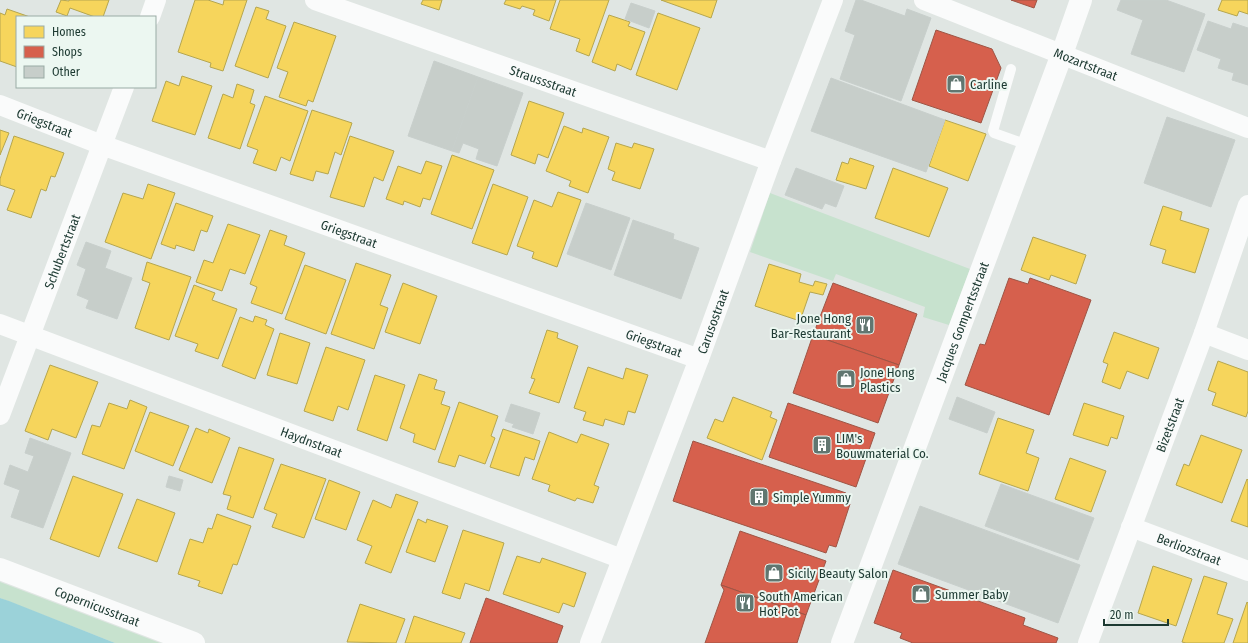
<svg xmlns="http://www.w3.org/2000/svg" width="1248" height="643" viewBox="0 0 1248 643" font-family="'Fira Sans Condensed',sans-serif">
	<rect width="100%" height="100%" fill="#e0e6e3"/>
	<!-- green -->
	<g fill="#c7e2ce">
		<polygon points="770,193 970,269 949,325 923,317 925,307 836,274 833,281 750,252"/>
		<polygon points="0,582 160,643 115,643 0,598"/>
	</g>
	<!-- water -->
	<polygon fill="#9bd2d9" points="0,598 9,601 115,643 0,643"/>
	<!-- homes -->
	<g fill="#f6d55c" stroke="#b5a64f">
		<polygon points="61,0 69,1 69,0 109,0 103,17 95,17 70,8 67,16 56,12"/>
		<polygon points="195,0 208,0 223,5 224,0 247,0 223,71 210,67 211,63 178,52"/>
		<polygon points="423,0 442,0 439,10 421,4"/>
		<polygon points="506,0 556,0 549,21 533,15 535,10 522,6 520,9 504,4"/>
		<polygon points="560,0 609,0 589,56 576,51 580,39 550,29"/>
		<polygon points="661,0 717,0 711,18"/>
		<polygon points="1222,0 1248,0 1248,14 1239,11 1237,16 1218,10"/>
		<polygon points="256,7 269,11 266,19 286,26 268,78 235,66"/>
		<polygon points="7,9 30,17 17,17 17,67 0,61 0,13 5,15"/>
		<polygon points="658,13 700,28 677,90 636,75"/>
		<polygon points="609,15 630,22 628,26 645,32 631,70 617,64 615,71 592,62"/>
		<polygon points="294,22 336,36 313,102 308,100 306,106 279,97 288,72 277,68"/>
		<polygon points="182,76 212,86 195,135 152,121 166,81 179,86"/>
		<polygon points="237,84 254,90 250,103 255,105 240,149 208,138 223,94 233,98"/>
		<polygon points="265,96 308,111 290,161 281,157 276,171 253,163 258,150 247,146"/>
		<polygon points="529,101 564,113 548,158 538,154 535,164 511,155"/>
		<polygon points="312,110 352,123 341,155 335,152 328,174 316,171 313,181 290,174"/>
		<polygon points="945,120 986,134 968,181 929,166"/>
		<polygon points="564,126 582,133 583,128 609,137 588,193 569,186 571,181 546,171"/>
		<polygon points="0,130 9,133 0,155"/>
		<polygon points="14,136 64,153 55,177 51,176 46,191 41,189 31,218 7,210 15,190 0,185 0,179"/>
		<polygon points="350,136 394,151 383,181 374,177 364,207 330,197"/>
		<polygon points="616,143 632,148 634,143 654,149 640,189 612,180 615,172 608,169"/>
		<polygon points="452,155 494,170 472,229 431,214"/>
		<polygon points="850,158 874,166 866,189 836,180 842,162 848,164"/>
		<polygon points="426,161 442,166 430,200 423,198 420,207 404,201 403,205 386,199 398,166 421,174"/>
		<polygon points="893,168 948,188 929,237 875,218"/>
		<polygon points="148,184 175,193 151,259 105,242 123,193 143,199"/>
		<polygon points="493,184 528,197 507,255 472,243"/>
		<polygon points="558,192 581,200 557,267 532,258 534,252 517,246 534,200 552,207"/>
		<polygon points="176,203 213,216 207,232 201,230 194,251 176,245 175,249 161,244"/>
		<polygon points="1163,206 1182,212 1180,220 1209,229 1195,273 1162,263 1166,250 1150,245"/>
		<polygon points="228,224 260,235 245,274 230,269 222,291 196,282 204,260 213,263"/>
		<polygon points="270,230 287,236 284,245 305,253 282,314 251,303 257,287 250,284"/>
		<polygon points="1033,237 1086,255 1076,284 1051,275 1049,280 1021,270"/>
		<polygon points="147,262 191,277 169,340 135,328 150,283 142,280"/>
		<polygon points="356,263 391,275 380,305 388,308 374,349 331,334"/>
		<polygon points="769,264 801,274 799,282 813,286 815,281 827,284 823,295 810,292 800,321 755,306"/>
		<polygon points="305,265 346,280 326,334 285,319"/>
		<polygon points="403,283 437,296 420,344 385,332"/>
		<polygon points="194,285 215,293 212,300 237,309 218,359 195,351 198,344 175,336"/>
		<polygon points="255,316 267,320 265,325 274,329 255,379 222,366 240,317 253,322"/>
		<polygon points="547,330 558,333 557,338 578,346 559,403 529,393 535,379 531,378"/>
		<polygon points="1114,332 1159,348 1148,379 1127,371 1120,389 1102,382 1108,364 1103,362"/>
		<polygon points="280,333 310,343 297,384 267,375"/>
		<polygon points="326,347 365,360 348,410 338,406 333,421 304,411"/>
		<polygon points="1218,361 1248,372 1248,411 1246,417 1212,405 1216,393 1208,390"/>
		<polygon points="50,365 98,382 76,438 52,429 48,440 25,431"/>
		<polygon points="588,367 623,379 626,368 648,375 635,413 628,411 624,425 605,419 603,426 583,420 586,412 574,408"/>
		<polygon points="419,374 437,380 434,389 445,392 441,404 450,407 435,450 413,442 415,434 400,428"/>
		<polygon points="375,375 405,385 387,441 357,430"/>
		<polygon points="733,397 772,412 770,417 777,420 762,460 707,438 715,419 723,422"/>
		<polygon points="130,400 147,407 124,469 82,454 92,425 100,427 109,403 127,409"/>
		<polygon points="459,402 498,416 491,436 495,438 485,464 459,455 455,467 438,462"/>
		<polygon points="1084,403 1124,416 1117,439 1111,437 1108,446 1073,435"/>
		<polygon points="150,412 189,426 173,466 135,451"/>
		<polygon points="998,418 1034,430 1026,453 1039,458 1028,491 979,474"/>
		<polygon points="196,428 208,433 209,429 230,438 212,483 179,470"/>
		<polygon points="503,429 540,441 534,460 525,457 519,476 490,467"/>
		<polygon points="549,432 577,443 581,434 609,444 594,485 599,487 593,503 577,498 575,501 548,491 550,485 532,479"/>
		<polygon points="1201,435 1242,450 1222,503 1176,485 1184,464 1189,466"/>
		<polygon points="239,447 274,459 253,518 227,509 231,496 223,494"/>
		<polygon points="1070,458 1106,471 1091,512 1055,499"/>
		<polygon points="281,464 326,479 304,538 272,527 277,514 264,509"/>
		<polygon points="73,476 123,494 99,557 50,539"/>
		<polygon points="1247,479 1248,480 1248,527 1231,521"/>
		<polygon points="329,480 360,492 346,530 315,519"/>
		<polygon points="396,494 418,502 391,573 365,563 372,546 357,540 373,500 391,508"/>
		<polygon points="137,499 175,513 157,562 118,548"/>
		<polygon points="217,514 251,526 237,565 233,564 222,594 198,586 200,581 178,574 190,539 203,543 208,528 212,529"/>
		<polygon points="418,519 426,523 427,519 448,526 435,562 406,552"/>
		<polygon points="463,530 504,543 489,591 465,583 460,599 442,593"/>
		<polygon points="517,556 540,563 542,558 586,573 574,607 563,603 559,613 503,594"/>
		<polygon points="1153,566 1192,579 1176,626 1138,613"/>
		<polygon points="1204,576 1227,583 1217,614 1233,619 1224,643 1186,643 1182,642"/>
		<polygon points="1247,602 1248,603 1248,643 1233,643"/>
		<polygon points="360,604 405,619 396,643 347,642"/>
		<polygon points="414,616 465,633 461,643 405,643"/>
	</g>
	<!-- shops -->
	<g fill="#d6604d" stroke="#9e5545">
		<polygon points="1011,0 1037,0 1034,8"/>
		<polygon points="936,30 992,49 1001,68 981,123 912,100"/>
		<polygon points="1009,278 1028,284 1030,278 1091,300 1049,415 965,385 980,344 985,345"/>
		<polygon points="833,283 917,314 899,365 813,335"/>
		<polygon points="813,335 899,365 878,423 793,393"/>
		<polygon points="788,403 875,433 856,487 769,457"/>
		<polygon points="693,441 846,493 843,502 850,504 836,547 829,545 826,553 673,501"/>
		<polygon points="740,531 826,561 806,615 721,585"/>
		<polygon points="893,570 1025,618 1023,625 1058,638 1056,643 913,643 900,638 902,633 874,623"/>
		<polygon points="721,585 806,615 797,643 705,643 724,590"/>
		<polygon points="486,598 563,626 557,643 470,643"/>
	</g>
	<!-- building -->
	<g fill="#c7ceca" stroke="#c8cfcc">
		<polygon points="856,0 861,0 905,16 907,9 931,18 901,101 840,79 855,35 845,31"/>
		<polygon points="1121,0 1166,0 1205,14 1184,72 1131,54 1143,20 1117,10"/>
		<polygon points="631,3 655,11 649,28 625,19"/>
		<polygon points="1208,21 1231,29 1233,23 1248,28 1248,85 1232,80 1234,73 1218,68 1221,59 1197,50"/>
		<polygon points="434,61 478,77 452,151 408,136"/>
		<polygon points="478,77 523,93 497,166 476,159 479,149 463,143 459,153 452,151"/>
		<polygon points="831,78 945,120 926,172 811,131"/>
		<polygon points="1167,117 1235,140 1211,207 1144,183"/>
		<polygon points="796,168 844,186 836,207 825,203 822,209 785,195"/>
		<polygon points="586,203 630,218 611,270 567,254"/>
		<polygon points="633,220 674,234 673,239 699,248 681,299 614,275"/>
		<polygon points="86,242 111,251 105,268 132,278 117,319 86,308 89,300 77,295 86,269 77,265"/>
		<polygon points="957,397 995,412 987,433 949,419"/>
		<polygon points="511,404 540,413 533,434 512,427 514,424 505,421"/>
		<polygon points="30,438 71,453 43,528 11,517 20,490 4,484 10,465 28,472 34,456 25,453"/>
		<polygon points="169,476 183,480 180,491 166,487"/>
		<polygon points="1001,484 1094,518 1078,560 985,526"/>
		<polygon points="920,506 1080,565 1058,623 898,564"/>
	</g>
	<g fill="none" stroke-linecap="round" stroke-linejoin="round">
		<!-- service -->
		<polyline stroke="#fafbfb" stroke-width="10" points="1011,69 993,131 994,133 1028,145"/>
		<!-- minor -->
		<g stroke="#fafbfb" stroke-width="20">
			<path id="s1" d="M315 0 771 161"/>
			<path id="s2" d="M924 0 1248 128"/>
			<polyline points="150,17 156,0"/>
			<path id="s3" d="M0 105 102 145 699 359"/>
			<path id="s4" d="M0 324 622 559"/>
			<polyline points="1204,333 1248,350"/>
			<path id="s5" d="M0 415 124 87"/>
			<path id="s6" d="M1131 527 1248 571"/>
			<path id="s7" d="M590 643 699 359 771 161 833 0"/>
			<path id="s8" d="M1088 643 1204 333 1248 205"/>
		</g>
		<!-- tertiary -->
		<g stroke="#fafbfb" stroke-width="22">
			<path id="s9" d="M0 569 194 643"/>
			<path id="s10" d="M842 643 1062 54 1081 0"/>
		</g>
	</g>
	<!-- icons -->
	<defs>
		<symbol id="shop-square" viewBox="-11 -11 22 22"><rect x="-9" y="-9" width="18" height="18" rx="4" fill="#617670" stroke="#ecf7f1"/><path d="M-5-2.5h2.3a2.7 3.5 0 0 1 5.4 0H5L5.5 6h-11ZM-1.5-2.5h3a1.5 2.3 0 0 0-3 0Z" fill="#fff"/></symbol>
		<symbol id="restaurant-square" viewBox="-11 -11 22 22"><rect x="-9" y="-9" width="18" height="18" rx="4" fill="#617670" stroke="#ecf7f1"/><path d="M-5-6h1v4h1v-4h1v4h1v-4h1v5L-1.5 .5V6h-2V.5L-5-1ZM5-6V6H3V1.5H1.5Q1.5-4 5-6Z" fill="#fff"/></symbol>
		<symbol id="building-square" viewBox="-11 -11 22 22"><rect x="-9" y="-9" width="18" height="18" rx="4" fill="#617670" stroke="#ecf7f1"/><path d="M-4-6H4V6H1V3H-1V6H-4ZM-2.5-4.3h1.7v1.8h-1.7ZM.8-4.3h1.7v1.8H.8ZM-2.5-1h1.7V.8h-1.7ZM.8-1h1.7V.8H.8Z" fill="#fff"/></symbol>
	</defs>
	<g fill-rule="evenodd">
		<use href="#shop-square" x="945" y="73" width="22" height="22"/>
		<use href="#restaurant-square" x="854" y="314" width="22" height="22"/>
		<use href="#shop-square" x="835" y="368" width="22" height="22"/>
		<use href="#building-square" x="811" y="434" width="22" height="22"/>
		<use href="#building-square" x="748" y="486" width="22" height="22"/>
		<use href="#shop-square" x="763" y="562" width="22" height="22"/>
		<use href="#shop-square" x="910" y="583" width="22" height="22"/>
		<use href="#restaurant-square" x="734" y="592" width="22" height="22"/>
	</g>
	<g text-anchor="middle" stroke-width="4" stroke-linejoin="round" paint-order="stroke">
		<!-- street labels -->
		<g font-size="13" fill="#1d3a32" stroke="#ecf7f1">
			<text dy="5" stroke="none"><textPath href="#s2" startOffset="174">Mozartstraat</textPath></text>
			<text dy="5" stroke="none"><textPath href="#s1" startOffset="242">Straussstraat</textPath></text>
			<text dy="5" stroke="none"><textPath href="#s3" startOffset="48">Griegstraat</textPath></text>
			<text dy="5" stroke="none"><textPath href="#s3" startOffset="372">Griegstraat</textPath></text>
			<text dy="5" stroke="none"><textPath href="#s5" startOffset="175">Schubertstraat</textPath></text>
			<text dy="5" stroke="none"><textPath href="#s7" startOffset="344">Carusostraat</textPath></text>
			<text dy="5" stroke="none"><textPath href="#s10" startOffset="343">Jacques Gompertsstraat</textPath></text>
			<text dy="5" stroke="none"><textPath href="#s3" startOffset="696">Griegstraat</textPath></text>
			<text dy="5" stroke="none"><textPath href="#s8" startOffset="233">Bizetstraat</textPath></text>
			<text dy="5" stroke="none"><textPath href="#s4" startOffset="333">Haydnstraat</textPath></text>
			<text dy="5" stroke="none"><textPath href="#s6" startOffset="62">Berliozstraat</textPath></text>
			<text dy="5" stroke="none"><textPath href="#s9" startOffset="104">Copernicusstraat</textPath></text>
		</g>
		<!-- poi labels -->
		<g font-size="13" fill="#1d3a32" stroke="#ecf7f1" text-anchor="start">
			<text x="970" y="89">Carline</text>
			<text x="851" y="323" text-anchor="end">Jone Hong<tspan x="851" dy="15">Bar-Restaurant</tspan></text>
			<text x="860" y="377">Jone Hong<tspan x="860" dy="15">Plastics</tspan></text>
			<text x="836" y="443">LIM's<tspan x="836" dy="15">Bouwmaterial Co.</tspan></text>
			<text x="773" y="502">Simple Yummy</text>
			<text x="788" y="578">Sicily Beauty Salon</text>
			<text x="935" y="599">Summer Baby</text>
			<text x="759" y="601">South American<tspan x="759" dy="15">Hot Pot</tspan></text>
		</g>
	</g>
	<!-- legend -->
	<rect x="16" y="16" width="140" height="72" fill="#ecf7f1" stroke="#99aba5"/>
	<rect x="24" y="26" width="20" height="12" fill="#f6d55c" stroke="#99aba5"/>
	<text x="52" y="36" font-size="12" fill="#1d3a32">Homes</text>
	<rect x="24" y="46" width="20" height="12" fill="#d6604d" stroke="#99aba5"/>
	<text x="52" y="56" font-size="12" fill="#1d3a32">Shops</text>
	<rect x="24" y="66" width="20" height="12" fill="#c7ceca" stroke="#99aba5"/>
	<text x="52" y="76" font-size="12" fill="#1d3a32">Other</text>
	<!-- scale -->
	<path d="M1104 619v6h64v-6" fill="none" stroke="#1d3a32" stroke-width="2"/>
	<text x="1110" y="619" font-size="12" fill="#1d3a32" stroke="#ecf7f1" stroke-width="3" paint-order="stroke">20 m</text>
</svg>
